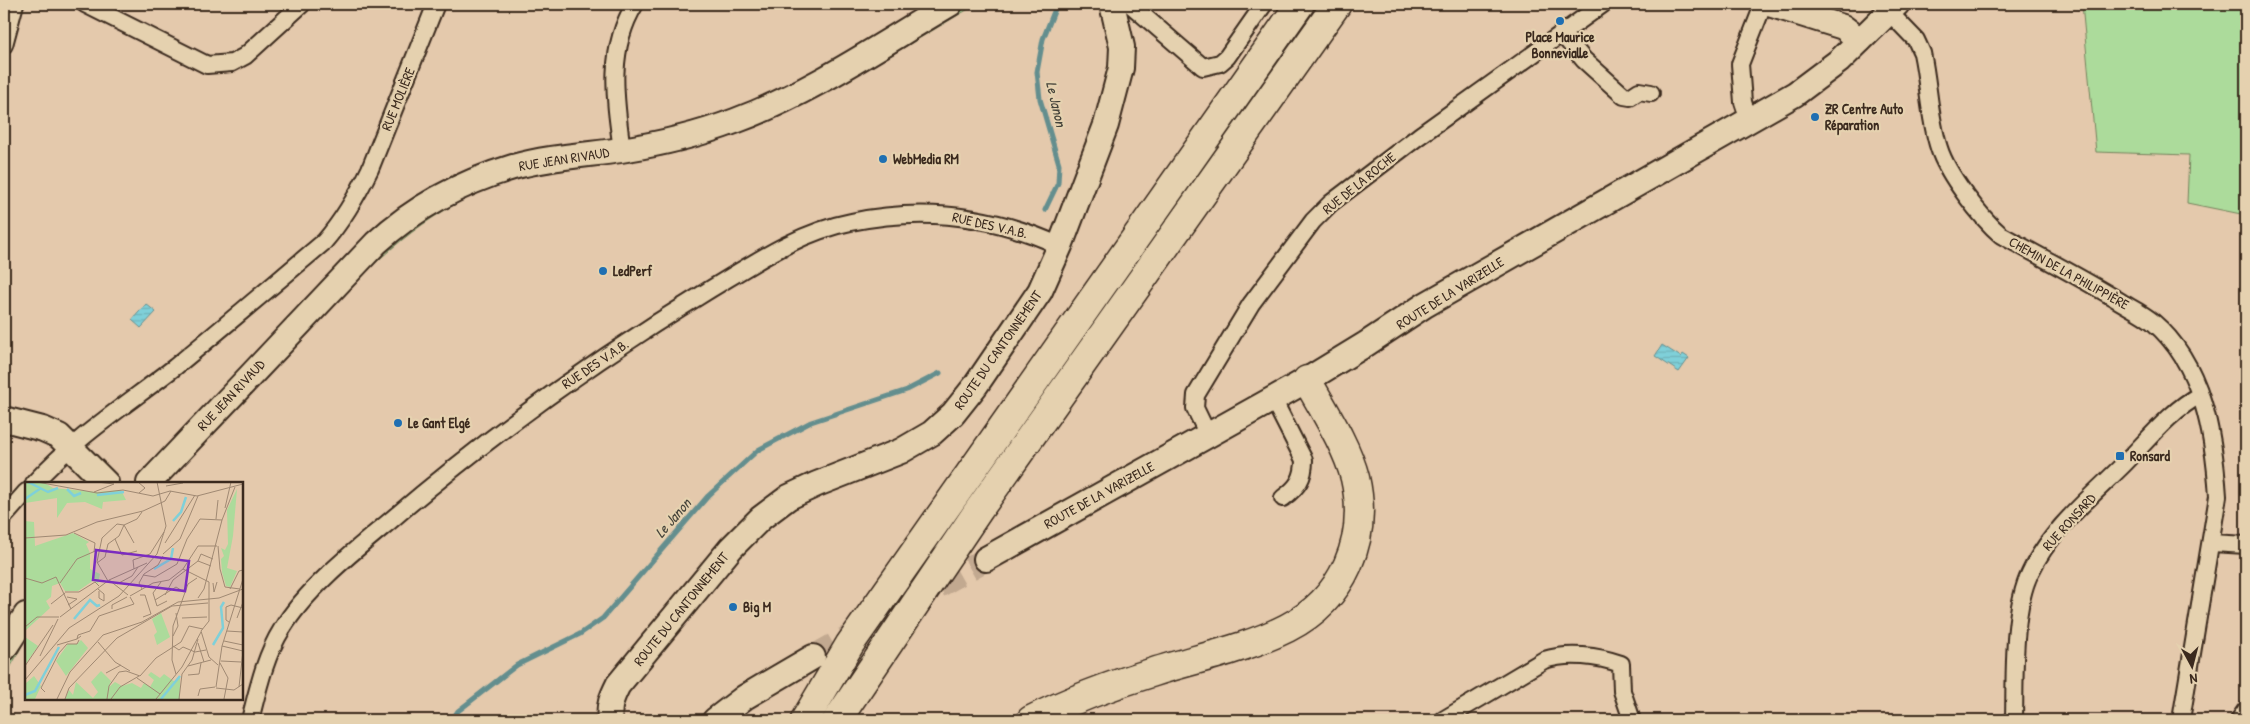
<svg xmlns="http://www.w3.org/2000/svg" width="2250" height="724" viewBox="0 0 2250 724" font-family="'Patrick Hand',sans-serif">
	<defs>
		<pattern id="water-rules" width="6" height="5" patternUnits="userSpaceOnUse" patternTransform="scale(1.25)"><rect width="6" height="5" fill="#7fd0d9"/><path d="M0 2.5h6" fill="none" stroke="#6fb3ba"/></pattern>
	</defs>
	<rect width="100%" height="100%" fill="#e4c9ac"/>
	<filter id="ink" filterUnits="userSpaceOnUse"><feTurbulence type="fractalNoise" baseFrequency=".02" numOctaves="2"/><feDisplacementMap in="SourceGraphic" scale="10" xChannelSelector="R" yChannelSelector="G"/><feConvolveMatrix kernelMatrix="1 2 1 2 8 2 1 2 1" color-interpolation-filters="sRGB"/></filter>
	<g filter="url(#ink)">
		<!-- green -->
		<g fill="#acdb9b" stroke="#74825c">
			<path d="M968 4H977C876 63 778 130 661 156L660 152 824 89Z"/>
			<polygon points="2082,4 2246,4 2246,215 2187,203 2189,155 2096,152"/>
			<path d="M651 154 652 157 642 159C606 166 571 168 536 175 460 190 402 234 350 288L346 285 382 249 440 207 512 177Z"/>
			<path d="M26 631C26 644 9 667 4 680L6 662Z"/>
		</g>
		<!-- water -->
		<g fill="url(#water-rules)" stroke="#648e8e">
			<polygon points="146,304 156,312 141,328 132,320"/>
			<polygon points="1662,345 1681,357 1683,354 1689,358 1679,372 1655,356"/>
		</g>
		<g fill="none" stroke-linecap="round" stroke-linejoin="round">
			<!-- stream -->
			<g stroke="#648e8e" stroke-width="5">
				<polyline points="1045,210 1058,183 1059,164 1040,99 1037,72 1043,39 1057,4"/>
				<polyline points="452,720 458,711 517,665 580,634 603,618 708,496 758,450 811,422 907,390 940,373"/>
			</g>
			<!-- secondary-tunnel -->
			<polyline stroke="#c2a990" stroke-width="24" stroke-dasharray="24 12" stroke-linecap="butt" points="813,657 986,559"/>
			<defs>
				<g id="street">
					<polyline points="85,4 207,65 232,63 245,56 302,4"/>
					<polyline points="1130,4 1203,67 1220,63 1227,57 1264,4"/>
					<path d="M1889 12 1916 40 1922 53C1929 85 1929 118 1939 148 1947 174 1981 218 2001 235 2041 257 2082 278 2121 302 2131 308 2144 314 2153 322 2203 364 2214 436 2218 496L2181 720"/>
					<polyline points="1562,34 1584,60 1624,96 1630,97 1639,91 1651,93"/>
					<polyline points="4,45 15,4"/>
					<polyline points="1749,120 1743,102 1740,64 1760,13"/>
					<path d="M622 150C615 99 607 50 635 4"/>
					<path d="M1273 399 1304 460C1304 478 1298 487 1283 498"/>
					<polyline points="1208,435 1195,408 1196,395 1251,304 1313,221 1331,203 1419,136 1603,4"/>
					<path d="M34 483C76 437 126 405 175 367 225 326 274 284 324 242 343 220 357 196 370 169L436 4"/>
					<polyline points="4,517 26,492"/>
					<polyline points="2212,543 2246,545"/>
					<path d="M250 720C258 689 265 656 282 629 305 590 355 550 390 521 490 435 596 359 709 290 754 263 799 232 851 222 923 207 993 215 1060 246"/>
					<path d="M1443 720 1544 660C1568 652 1598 656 1621 664L1622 691 1632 720"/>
					<path d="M2014 720C2015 679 2012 610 2030 573 2050 530 2091 497 2124 464 2147 441 2171 410 2200 395"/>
					<polyline points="2239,720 2246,710"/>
				</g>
				<g id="secondary">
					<polyline points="1769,4 1843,27 1860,40"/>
					<polyline points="4,419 43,429 59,436 106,483"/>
					<path d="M149 483 376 243C415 207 463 182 513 167 548 157 586 155 621 150 660 144 698 135 735 121 811 93 880 45 950 4"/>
					<polyline points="986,559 1307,380 1366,344 1425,305 1795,94 1839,61 1897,4"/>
					<polyline points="4,649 26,615"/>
					<path d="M610 720C608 706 612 697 618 685L731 548 761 518 789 497 817 484 901 451 932 433 953 414 976 385 1040 291 1060 246 1106 125 1121 68 1122 47 1112 4"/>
					<polyline points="715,720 745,697 813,657"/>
				</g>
				<g id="highway">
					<polyline points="805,720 850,644 1300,4"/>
					<polyline points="837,720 978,511 1337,4"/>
					<path d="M1031 720C1071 700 1111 685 1154 672 1198 658 1246 649 1287 628 1344 599 1369 539 1355 478 1347 446 1323 409 1307 380"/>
				</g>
			</defs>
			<!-- street casing -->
			<use href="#street" stroke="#3b2a1e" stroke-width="20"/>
			<!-- secondary casing -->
			<use href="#secondary" stroke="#3b2a1e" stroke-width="28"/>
			<!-- highway casing -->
			<use href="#highway" stroke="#3b2a1e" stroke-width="31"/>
			<!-- street -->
			<use href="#street" stroke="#e5d1af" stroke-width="16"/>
			<!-- secondary -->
			<use href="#secondary" stroke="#e5d1af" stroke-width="24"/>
			<!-- highway -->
			<use href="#highway" stroke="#e5d1af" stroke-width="28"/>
		</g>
	</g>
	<!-- markers -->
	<g fill="#1f6fb2" stroke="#e5d1af" stroke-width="2">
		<circle cx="1560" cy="21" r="5"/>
		<circle cx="1815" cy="117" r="5"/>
		<circle cx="883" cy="159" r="5"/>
		<circle cx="603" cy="271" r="5"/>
		<circle cx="398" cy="423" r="5"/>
		<rect x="2115" y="451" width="10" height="10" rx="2.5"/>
		<circle cx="733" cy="607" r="5"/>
	</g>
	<g text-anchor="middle" stroke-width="4.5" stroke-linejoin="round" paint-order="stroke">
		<!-- poi labels -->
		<g font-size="14" font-weight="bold" fill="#3b2a1e" stroke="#e5d1af" text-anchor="start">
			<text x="1560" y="42" text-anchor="middle">Place Maurice<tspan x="1560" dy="16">Bonnevialle</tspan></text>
			<text x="1825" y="114">ZR Centre Auto<tspan x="1825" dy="16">Réparation</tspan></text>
			<text x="893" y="164">WebMedia RM</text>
			<text x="613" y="276">LedPerf</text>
			<text x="408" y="428">Le Gant Elgé</text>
			<text x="2130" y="461">Ronsard</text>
			<text x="743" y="612">Big M</text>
		</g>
		<!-- street labels -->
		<g font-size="14" fill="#3b2a1e" stroke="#e5d1af">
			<text transform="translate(398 99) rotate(-68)" y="5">RUE MOLIÈRE</text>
			<text transform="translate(564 159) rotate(-9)" y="5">RUE JEAN RIVAUD</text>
			<text transform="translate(1359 183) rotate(-39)" y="5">RUE DE LA ROCHE</text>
			<text transform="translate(990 225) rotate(13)" y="5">RUE DES V.A.B.</text>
			<text transform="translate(2069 273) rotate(29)" y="5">CHEMIN DE LA PHILIPPIÈRE</text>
			<text transform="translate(1450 293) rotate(-32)" y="5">ROUTE DE LA VARIZELLE</text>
			<text transform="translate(998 350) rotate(-55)" y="5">ROUTE DU CANTONNEMENT</text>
			<text transform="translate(595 364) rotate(-34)" y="5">RUE DES V.A.B.</text>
			<text transform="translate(231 395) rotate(-47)" y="5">RUE JEAN RIVAUD</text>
			<text transform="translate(1099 495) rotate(-29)" y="5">ROUTE DE LA VARIZELLE</text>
			<text transform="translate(2069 522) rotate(-48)" y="5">RUE RONSARD</text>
			<text transform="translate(681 609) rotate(-51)" y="5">ROUTE DU CANTONNEMENT</text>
		</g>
		<!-- water labels -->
		<g font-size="15" font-style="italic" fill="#45433a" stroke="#e5d1af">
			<text transform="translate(1056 104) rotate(77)" y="5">Le Janon</text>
			<text transform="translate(673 518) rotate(-49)" y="5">Le Janon</text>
		</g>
	</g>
	<!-- overview -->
	<g transform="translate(25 482)">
		<rect width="218" height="218" fill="#e4c9ac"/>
		<path d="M0 39 9 40 10 64 48 51 64 60 61 62 65 71V87L75 92 73 102 69 98 53 109H40L35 101 27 104 26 115 21 119 25 126 0 149ZM0 155 13 164 0 183ZM76 189 86 199 84 205 90 200 97 204 107 201 116 206 119 201 125 205 129 198 123 193 126 190 135 196 139 192 150 200 155 195V217H40L44 208 48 213 51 200 68 216 73 210 66 200ZM9 194 16 204 10 217H0V202Z" fill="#acdb9b"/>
		<path d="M0 0H18L28 6 72 10 96 8 101 18 78 20 77 27 60 20 42 21 32 36V16L0 21Z" fill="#acdb9b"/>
		<path d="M136 131 145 155 132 163 129 153 132 150 127 137Z" fill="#acdb9b"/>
		<path d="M212 7 208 54 202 86 212 89 205 105 201 104 197 90 196 77 199 74 196 66 200 68 203 62 202 28ZM56 158 63 166 41 194 31 179 43 162H52Z" fill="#acdb9b"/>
		<path fill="none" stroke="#7fd0d9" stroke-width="2.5" d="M3 0 23 10 33 6M42 7 49 14 56 11M72 13 99 10M0 17 16 6M148 39 156 30 161 15M129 87 146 77 148 66M49 137 65 118 72 124 75 123M188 163 198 146 196 125 199 120M0 213 10 209 34 165M136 217 155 194"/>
		<path fill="none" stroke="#a08973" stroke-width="1" d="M12 0 72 11 98 8 128 14 145 9 172 14 218 2M113 0 120 6 114 11M141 4 158 1M69 10 89 2 72 0M200 26 206 0M191 37 193 18M99 43 112 37 117 30M99 43 109 61M49 51 70 61 69 70M0 56 41 53 72 40 118 29 140 19 146 9M90 57 97 73 112 69M140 61 170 13M193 64 195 87 200 105 215 107M138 72 155 57 173 14M173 79 176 72 188 77M72 81 80 75 83 62 94 54 99 43M109 87 108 78 125 72 139 50M158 87 173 64H192M118 93 130 95 152 82 162 57 175 37 197 38M0 96 17 101 31 95 46 127M84 98 122 81M83 99 72 80 77 56 92 42 99 43M136 100 128 111 132 124 142 119M35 101 52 77 75 67M188 101 189 110 192 100M92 102 107 94 113 85M73 107 79 112V119L74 116V109M117 107 114 101 119 92 133 83 138 74M205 107 214 89 218 88M40 110H54L70 100 74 104M115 113H120L126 132 118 135M140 113 148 98 173 79 186 84M105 114 128 101 144 98 158 87 184 100V139L176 149 184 175 193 183M42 115 52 117 43 123M173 116 179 107 197 38 210 5M130 118 151 105 159 110M26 122 40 111M87 127V123L102 115M35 135 84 98 103 113M157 136 182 135M212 136 218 120M204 140 201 138V125L206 123 218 126M0 145 12 135H34M202 149 218 150M56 154 52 157 53 153 65 149 74 134 109 122 105 115M148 154 153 144 151 131M199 159 218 163M73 160 90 180 105 189M173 161 179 180M32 163 52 157M148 164 154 168 158 165 170 170 181 168M197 164 218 169M15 174 33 137M196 179 216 180M195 181 203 196 199 217M0 184 28 143M163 184 186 178M81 191 96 183M151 192 147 178 148 144 163 102 172 96M163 193 174 192 176 181M112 196 135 212M0 198 44 146 94 114 132 72 141 44 132 0M191 205 197 164 218 97M214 205 218 169M191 206 209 208 218 202M20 210 16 206 34 171 42 162H52L54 158M173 214 175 207 190 205M32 217 45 190 78 153 117 140 153 120 194 116 218 107M40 217 44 206 92 156 147 124 183 121M82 217 84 204 94 190 101 189 115 194 131 176 156 160 164 144 178 147M86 217 95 205 114 194M131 217 157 185 176 150M154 217 157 192 167 178 173 157"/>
		<path fill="#7b2cbf" fill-opacity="0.15" stroke="#7b2cbf" stroke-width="2.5" d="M71 68 164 79 160 109 68 98Z"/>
		<rect width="218" height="218" fill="none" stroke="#3b2a1e" stroke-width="2.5"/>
	</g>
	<!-- margin -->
	<rect width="2250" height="724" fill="none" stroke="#e5d1af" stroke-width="20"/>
	<rect x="10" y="10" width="2230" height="704" fill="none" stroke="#3b2a1e" stroke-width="2" filter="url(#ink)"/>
	<!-- north arrow -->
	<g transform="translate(2192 666) rotate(173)" stroke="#e5d1af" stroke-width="4" paint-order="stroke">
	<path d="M0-4L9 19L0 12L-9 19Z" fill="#3b2a1e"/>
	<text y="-8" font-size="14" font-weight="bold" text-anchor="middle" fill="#3b2a1e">N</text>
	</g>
</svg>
